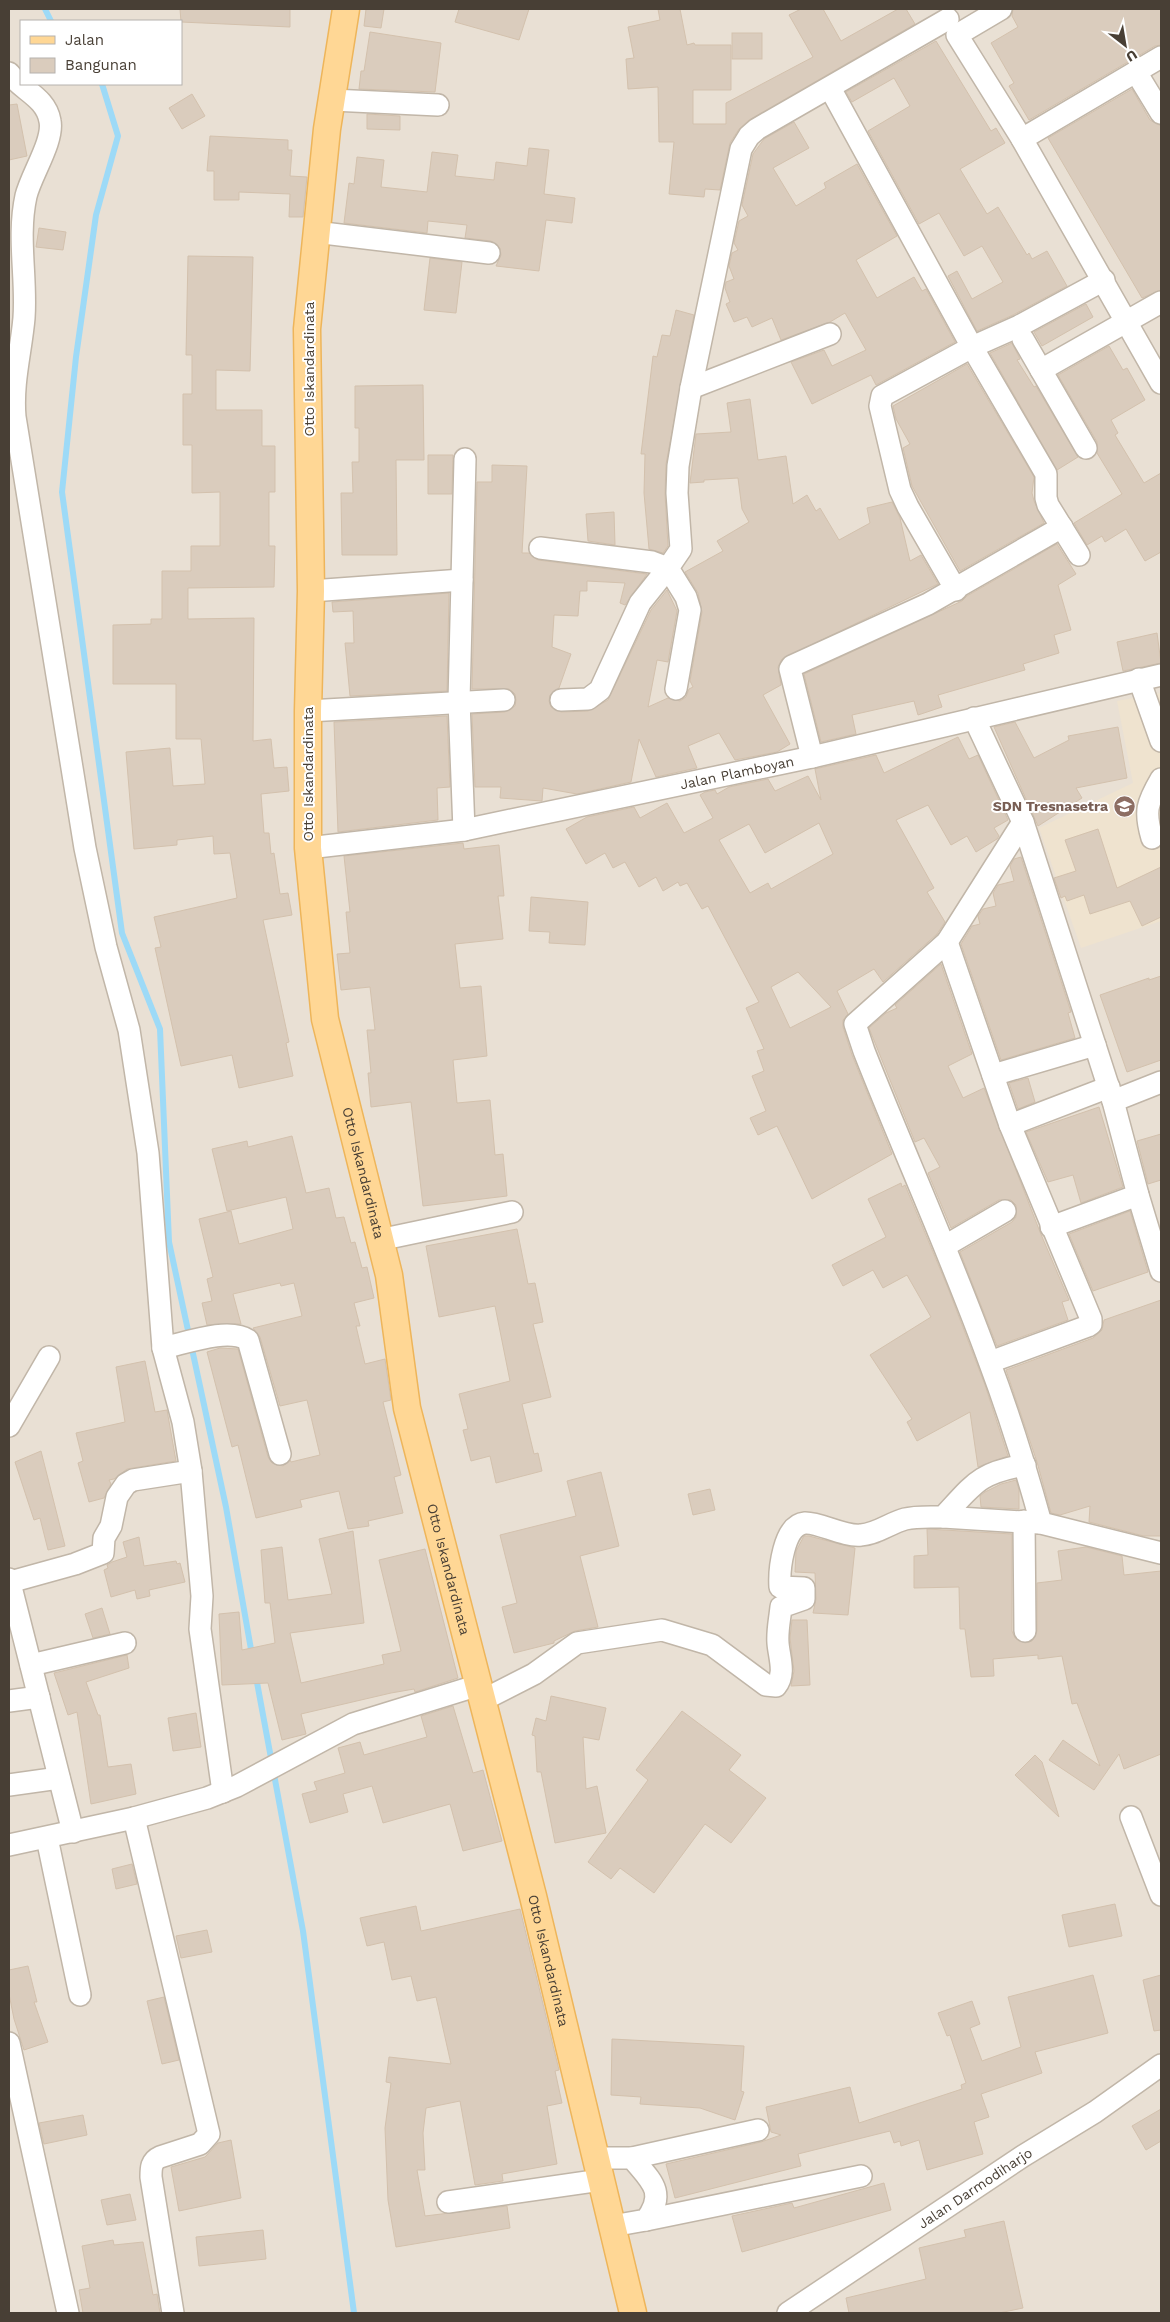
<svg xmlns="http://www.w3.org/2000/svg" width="1170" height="2322" viewBox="0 0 1170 2322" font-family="'Work Sans',sans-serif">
	<rect width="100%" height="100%" fill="#f5efe6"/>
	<!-- residential -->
	<path fill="#e9e0d4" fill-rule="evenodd" d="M9 9H1161V2313H9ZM21 21H181V84H21Z"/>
	<!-- education -->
	<polygon fill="#efe3cf" points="1161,693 1161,921 1081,948 1039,828 1133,783 1117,701"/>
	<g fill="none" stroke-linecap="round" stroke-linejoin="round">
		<!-- stream -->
		<g stroke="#9ddaf7" stroke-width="6">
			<polyline points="45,9 51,21"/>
			<polyline points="102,84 118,136 96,215 76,357 62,492 122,933 160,1029 169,1242 226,1507 252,1655"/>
			<polyline points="256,1677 303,1931 354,2313"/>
		</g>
	</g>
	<!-- building -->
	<g fill="#daccbd" stroke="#d3c1ad" fill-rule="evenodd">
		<polygon points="180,9 290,9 290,27 181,22"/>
		<polygon points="366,9 384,9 381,28 364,26"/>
		<polygon points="459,9 529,9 519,40 455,22"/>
		<polygon points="658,9 680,9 687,45 694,43 695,45 731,45 731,90 693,90 693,124 726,124 726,103 813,57 789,15 801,9 823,9 841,41 898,9 906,9 915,24 749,120 739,129 730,143 720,190 705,189 704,197 669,194 674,142 659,142 658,87 628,89 626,59 634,58 628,27 660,20"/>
		<polygon points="1013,9 1161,9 1161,45 1155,46 1029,120 1009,86 1014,83 991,43 1018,27 1012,16"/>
		<polygon points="370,32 441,43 435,92 359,89 361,71 364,71"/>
		<rect x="732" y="33" width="30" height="26"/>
		<polygon points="936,41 991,131 996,128 1005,143 960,169 987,214 998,207 1027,255 1029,253 1032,259 1047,251 1067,286 1013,315 977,331 948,276 957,271 972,299 1003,282 982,246 964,256 939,213 919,224 868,131 910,106 894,78 852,102 846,92"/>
		<polygon points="1132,89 1150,120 1161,126 1161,290 1142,298 1048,138"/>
		<polygon points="192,94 205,116 182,129 169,108"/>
		<polygon points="17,104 27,156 9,160 9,105"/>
		<polygon points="367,114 400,116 400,130 367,129"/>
		<polygon points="794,122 809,148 773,168 796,206 826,188 824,183 857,164 897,236 856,260 877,298 914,277 922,291 926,289 955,342 876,385 871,375 812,404 791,362 824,350 832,366 866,350 845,313 830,322 781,340 772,318 752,327 747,317 734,322 726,304 730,302 725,288 726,282 734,279 729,266 732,253 738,250 734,243 739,221 748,216 742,205 753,154 764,139"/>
		<polygon points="210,136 288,140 288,150 292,150 290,176 307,177 303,217 289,217 290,194 239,192 239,200 214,200 214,171 207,171"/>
		<polygon points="529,148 549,150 544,194 575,198 572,223 546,220 539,271 496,266 501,255 500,248 491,241 465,238 467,225 428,221 427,233 344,223 349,183 354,184 357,157 384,160 381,187 427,192 432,152 458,155 455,176 494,180 496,162 527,166"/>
		<polygon points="39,228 66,232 63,250 36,247"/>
		<polygon points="188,256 253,257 250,371 216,370 216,410 262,410 262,446 275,446 275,492 269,492 269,546 275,546 274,587 188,588 188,619 254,618 253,741 271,739 274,768 287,767 289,791 261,794 264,833 269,833 271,854 274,853 280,894 288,893 292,915 263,920 289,1042 286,1043 293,1076 239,1088 232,1055 181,1066 155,948 161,947 154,917 237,898 230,853 214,854 213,836 177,840 177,845 134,849 126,752 170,748 173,786 205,784 201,739 176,739 176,684 113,684 113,625 151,624 151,619 162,619 162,571 191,571 191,546 220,546 220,492 192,493 192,445 183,445 183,394 192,394 192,355 186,355"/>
		<polygon points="430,258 462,262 456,313 424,310"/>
		<polygon points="1086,304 1093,317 1042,346 1034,332"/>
		<polygon points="676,310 694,315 666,464 665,494 668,546 663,553 649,549 644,493 645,454 641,454 653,356 657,357 662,335 670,336"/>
		<polygon points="1012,343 1020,359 1017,360 1034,387 1036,386 1078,457 1057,470 990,353"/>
		<polygon points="1109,346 1123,370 1127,368 1145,400 1111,420 1118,433 1115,435 1144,483 1161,473 1161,552 1145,561 1126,529 1105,542 1102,536 1087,545 1074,523 1122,494 1097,453 1097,442 1058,375"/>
		<polygon points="967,364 1034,477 1032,493 1034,501 1044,523 960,571 912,486 903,448 910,444 896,419 893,406"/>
		<polygon points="423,385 424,460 396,460 397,555 342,555 341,493 353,493 352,462 359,462 359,428 355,428 355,386"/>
		<polygon points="750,399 758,460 786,456 793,504 807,495 816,511 820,508 839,540 870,523 867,508 892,502 900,518 910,561 921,555 938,584 782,659 778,667 781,685 763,695 790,744 777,752 735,760 719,733 688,746 697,768 656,777 639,739 631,782 577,794 543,788 542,801 500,798 501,787 475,787 472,714 505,712 515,706 516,700 515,694 509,689 472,689 477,482 492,482 492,465 527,466 522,553 529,553 538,560 647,574 625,605 620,603 625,583 587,581 587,591 580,591 578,616 554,615 552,647 571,654 559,688 550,695 549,701 551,707 561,712 588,711 608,700 651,610 667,590 677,611 668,662 657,660 648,707 668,698 680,701 686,697 689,689 693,687 690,681 702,612 698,593 685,572 723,551 717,541 749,522 742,509 738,478 704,480 704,482 690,483 696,434 731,432 727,403"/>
		<polygon points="428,455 453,455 452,494 428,494"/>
		<polygon points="614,512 615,545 588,541 586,514"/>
		<polygon points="1057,544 1076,574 1058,585 1071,630 1054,635 1059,653 1023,664 1025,670 938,695 942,707 918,715 914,701 852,715 856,734 821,742 804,674 962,601 967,596"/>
		<polygon points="449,593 447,691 350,696 345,643 354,643 353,611 333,612 332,602"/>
		<polygon points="1157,633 1161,663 1123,671 1117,642"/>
		<polygon points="447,716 450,787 437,788 438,820 338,832 334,722"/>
		<polygon points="1015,722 1034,758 1069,740 1068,736 1118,727 1127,778 1076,788 1082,798 1038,826 994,727"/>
		<path d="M958 737 969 759 978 755 1008 820 994 828 999 836 997 839 976 852 967 836 951 845 928 805 896 820 934 888 927 892 945 922 937 934 883 982 874 969 837 991 848 1014 843 1020V1027L852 1055 892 1154 812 1199 777 1126 758 1135 750 1118 766 1111 752 1076 764 1071 757 1051 764 1049 746 1008 759 1002 708 906 702 909 687 883 680 886 678 882 663 891 656 877 639 887 625 862 613 868 605 853 586 864 566 829 587 817 634 807 640 818 667 803 684 833 713 818 700 795 705 792 715 790 717 794 729 787 768 779 775 791 808 776 821 800 815 769 876 755 884 773ZM819 823 833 854 771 889 768 883 750 893 719 840 749 824 765 853ZM798 972 831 1007 790 1028 771 987Z"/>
		<polygon points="1098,829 1117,888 1161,867 1161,917 1142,926 1130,901 1090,914 1084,895 1067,901 1065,896 1061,898 1054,878 1076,871 1065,840"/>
		<polygon points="463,843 464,849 499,845 504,896 498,896 503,939 455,944 460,988 481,986 487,1056 453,1060 457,1103 490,1100 495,1155 503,1154 507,1196 423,1206 411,1102 371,1107 368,1073 371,1073 367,1030 375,1030 370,987 341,990 337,954 350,953 346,912 350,912 344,856"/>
		<polygon points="1021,857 1071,1012 1068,1013 1075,1038 1001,1060 961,944 972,926 980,924 978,916 983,909 996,906 993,893 998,885 1014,881 1010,866 1014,859"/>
		<polygon points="531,897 588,902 585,945 549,943 550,932 529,931"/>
		<polygon points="941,964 972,1054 948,1066 963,1098 984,1088 1040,1232 1069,1300 1062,1302 1068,1320 997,1346 960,1252 1012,1222 1016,1217 1016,1205 1011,1200 999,1200 951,1228 928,1173 940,1167 924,1138 915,1142 869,1028 886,1013 897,1008 895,1005"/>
		<polygon points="1161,976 1161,1060 1127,1072 1100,995 1149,978 1149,980"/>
		<polygon points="1028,1078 1035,1102 1018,1109 1009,1083"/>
		<polygon points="1099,1107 1123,1187 1081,1203 1073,1175 1048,1182 1026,1132"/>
		<polygon points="1161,1134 1161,1180 1148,1184 1137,1141"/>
		<polygon points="292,1136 306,1193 329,1188 336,1218 344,1217 351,1243 355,1242 362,1268 367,1267 374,1298 354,1303 360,1326 356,1326 365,1364 385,1359 391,1400 383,1402 401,1475 394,1477 403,1513 368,1521 369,1526 348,1529 339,1491 300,1500 302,1507 256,1518 238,1445 232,1447 207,1352 220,1348 238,1349 268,1457 272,1463 283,1466 290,1460 291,1462 320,1455 307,1400 280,1406 260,1337 253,1328 302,1316 294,1283 281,1286 280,1283 233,1294 241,1324 207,1325 202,1303 212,1301 207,1279 213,1277 199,1219 231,1211 239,1244 293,1229 286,1197 227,1211 212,1149 247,1141 248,1147"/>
		<polygon points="901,1183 902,1187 905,1185 948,1288 985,1385 1008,1456 978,1467 970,1412 917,1441 907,1422 912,1419 870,1355 931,1317 907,1275 883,1288 873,1270 843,1286 832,1265 886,1237 868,1199"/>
		<polygon points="1130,1211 1148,1272 1093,1291 1069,1234"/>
		<polygon points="517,1229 528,1284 535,1283 543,1322 533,1324 551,1397 522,1404 534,1454 538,1453 542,1471 496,1483 490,1456 471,1461 463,1430 468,1429 459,1394 510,1381 495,1306 439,1317 426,1246"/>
		<polygon points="1161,1300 1161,1536 1144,1536 1089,1522 1090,1506 1060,1515 1051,1513 1037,1462 1006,1370 1093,1338 1102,1330 1104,1320"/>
		<polygon points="145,1361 155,1412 167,1410 176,1461 127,1469 114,1479 109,1480 111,1484 104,1498 89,1502 78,1463 83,1461 76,1433 125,1422 116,1367"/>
		<polygon points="41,1451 65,1546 48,1550 40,1518 34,1520 15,1462"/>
		<polygon points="601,1472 619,1546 580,1556 598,1627 575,1631 554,1641 554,1643 514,1653 502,1607 517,1603 500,1535 576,1516 567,1481"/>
		<polygon points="1016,1480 1019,1490 1019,1509 981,1507 980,1496 985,1492 1001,1484"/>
		<polygon points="710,1489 715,1510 693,1515 688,1494"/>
		<polygon points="927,1529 1012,1534 1012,1631 1015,1638 1025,1643 1032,1641 1037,1631 1037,1583 1062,1580 1058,1551 1086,1547 1122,1556 1124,1575 1161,1571 1161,1754 1124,1769 1119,1754 1094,1790 1049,1760 1063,1740 1100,1766 1077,1703 1072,1704 1062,1656 1038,1659 1038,1655 993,1659 994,1676 971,1677 965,1629 960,1629 959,1587 914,1588 914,1556 928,1555"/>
		<polygon points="353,1531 364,1623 290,1633 301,1683 384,1664 382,1655 401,1651 379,1560 425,1549 458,1678 415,1692 414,1689 391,1693 301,1714 306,1734 282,1740 268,1683 222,1685 219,1614 239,1612 242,1650 275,1643 270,1603 265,1603 261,1550 282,1547 288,1600 332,1594 319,1539"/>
		<polygon points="804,1536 809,1536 855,1548 848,1615 813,1613 816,1599 815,1573 795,1572 796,1551"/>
		<polygon points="139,1537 144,1566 176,1561 177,1564 180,1563 185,1582 149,1590 150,1596 137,1599 135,1590 111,1597 104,1570 108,1568 107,1565 112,1562 127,1557 123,1542"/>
		<polygon points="102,1608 110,1634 93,1638 85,1614"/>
		<polygon points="792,1620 807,1620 810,1685 791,1686 794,1671 790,1638"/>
		<polygon points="127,1655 129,1668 86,1682 98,1715 100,1715 108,1767 131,1764 136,1794 91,1804 77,1712 68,1715 54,1673"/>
		<polygon points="551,1696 606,1708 599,1740 583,1737 586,1789 597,1786 606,1833 555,1843 541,1772 537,1772 535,1736 532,1735 536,1718 546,1721"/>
		<polygon points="453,1706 473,1773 483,1770 502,1841 463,1851 450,1804 383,1823 372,1786 343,1794 348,1812 310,1823 302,1794 317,1790 314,1782 345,1773 338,1748 360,1742 364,1755 427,1737 421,1716"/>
		<polygon points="682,1711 741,1755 729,1770 766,1798 731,1843 705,1824 654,1893 620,1868 611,1879 588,1862 648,1780 636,1770"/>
		<polygon points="196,1713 201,1747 173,1751 168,1718"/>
		<polygon points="1035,1755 1042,1762 1059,1817 1015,1775"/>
		<polygon points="132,1864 137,1884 116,1889 112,1869"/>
		<polygon points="1115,1904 1122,1936 1069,1947 1062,1915"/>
		<polygon points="416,1906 421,1931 520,1909 559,2070 555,2071 562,2103 547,2106 557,2164 502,2174 503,2181 475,2185 460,2101 426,2108 423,2133 425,2170 417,2170 425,2216 507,2206 510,2228 396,2247 388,2200 385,2128 391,2083 386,2082 389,2057 451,2064 436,1997 417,2001 411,1976 392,1980 384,1942 367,1946 360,1918"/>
		<polygon points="207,1930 212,1952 181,1958 176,1936"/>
		<polygon points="28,1966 37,2002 34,2002 48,2042 24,2050 14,2019 9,1994 9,1970"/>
		<polygon points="1093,1975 1108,2033 1035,2052 1042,2073 981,2094 989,2117 974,2122 983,2154 927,2170 919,2140 901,2146 900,2141 894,2143 890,2131 798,2154 801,2166 675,2198 666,2164 761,2142 781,2135 771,2132 766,2107 850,2087 859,2123 962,2089 961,2085 966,2083 950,2035 947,2036 938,2013 972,2001 980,2024 970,2028 982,2061 1021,2047 1008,1997"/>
		<polygon points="1161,1975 1161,2030 1154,2031 1143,1980"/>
		<polygon points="164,1997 179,2060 162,2064 147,2001"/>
		<polygon points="612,2039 744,2046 741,2091 744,2092 735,2120 700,2108 640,2104 641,2097 611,2095"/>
		<polygon points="1161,2109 1161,2141 1146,2150 1132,2126"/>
		<polygon points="83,2115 87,2135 44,2144 39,2123"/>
		<polygon points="231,2140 241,2198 179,2211 171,2167 205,2157 218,2143"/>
		<polygon points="884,2183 891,2210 742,2252 732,2216 792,2203 794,2208"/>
		<polygon points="130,2194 136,2220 107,2225 101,2200"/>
		<polygon points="1004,2221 1023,2308 999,2313 849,2313 846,2298 926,2279 919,2248 966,2237 964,2230"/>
		<polygon points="263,2230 266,2259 199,2266 196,2237"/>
		<polygon points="113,2240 114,2245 143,2242 153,2295 157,2294 160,2313 83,2313 79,2290 90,2288 82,2246"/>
	</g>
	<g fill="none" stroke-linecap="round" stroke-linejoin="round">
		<defs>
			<g id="minor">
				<polyline points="1001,9 957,35 1022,139 1161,383"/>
				<polyline points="1136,72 1161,113"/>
				<path d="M9 73C21 90 46 97 50 121 54 141 31 175 26 196 17 237 27 278 24 318 21 352 12 383 15 417L85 848 106 947 129 1030 148 1153 163 1348 183 1422 191 1471 202 1596 200 1629 223 1792"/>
				<polyline points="830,88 972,347 1046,474 1046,498 1048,505 1079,555"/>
				<polyline points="332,100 438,105"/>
				<polyline points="1022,139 1161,57"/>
				<polyline points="315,232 489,253"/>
				<polyline points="1023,339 1086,448"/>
				<polyline points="1041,370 1161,302"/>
				<polyline points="691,388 830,334"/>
				<polyline points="540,548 652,562 668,568 640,603 600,690 588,699 561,700"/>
				<polyline points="956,590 908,507 900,490 880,406 882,396 972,347 1019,326 1104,280"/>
				<polyline points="311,591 462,580"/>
				<polyline points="1139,679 1161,741"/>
				<polyline points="676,689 690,610 686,597 668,568 681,549 677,493 678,466 691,388 741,149 749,136 757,129 948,19"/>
				<polyline points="308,711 504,700"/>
				<polyline points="974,718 1023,822 1113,1101 1138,1195 1161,1271"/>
				<polyline points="812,757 790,669 792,666 928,604 1062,527"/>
				<path d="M1023 822 947 942 855 1024 864 1051C905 1155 951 1256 989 1361 1009 1414 1026 1469 1041 1523L1161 1553"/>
				<polyline points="464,830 459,701 465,459"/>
				<path d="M1152 838C1144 811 1147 803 1161 779"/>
				<path id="s1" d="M308 848 464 830 812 757 1161 675"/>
				<polyline points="947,942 1010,1125 1091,1319 1091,1324 1088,1326 990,1362"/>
				<polyline points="993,1075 1095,1045"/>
				<polyline points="1113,1101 1161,1082"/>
				<polyline points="1010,1125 1109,1087"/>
				<polyline points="1051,1227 1138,1195"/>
				<polyline points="379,1240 512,1212"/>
				<polyline points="945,1246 1005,1211"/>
				<path d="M163 1348C186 1343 228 1327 248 1340L280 1454"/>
				<polyline points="9,1426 49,1357"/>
				<polyline points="943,1517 1039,1523"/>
				<polyline points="1024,1521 1025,1631"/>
				<polyline points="9,1579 73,1832"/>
				<polyline points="10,1582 75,1564 103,1553 104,1538 111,1526 117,1497 126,1484 133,1480 191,1471"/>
				<polyline points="31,1665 125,1643"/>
				<path d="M483 1700 534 1674 577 1643 662 1630 712 1645 766 1685 776 1686C786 1674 779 1657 778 1643 777 1631 780 1618 781 1607L804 1599V1588L780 1587C779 1571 783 1525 805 1523 819 1522 844 1537 861 1535 877 1534 890 1523 905 1519 916 1516 931 1517 943 1517 974 1484 978 1473 1025 1465"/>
				<polyline points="9,1701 39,1697"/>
				<polyline points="9,1785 59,1778"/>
				<polyline points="1131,1817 1161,1895"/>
				<path d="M134 1818 209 2134 200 2144 160 2157C151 2161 151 2168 151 2177L173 2313"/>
				<polyline points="47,1838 80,1995"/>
				<polyline points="9,1845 134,1818 207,1798 237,1786 353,1724 479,1685"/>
				<polyline points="9,2043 68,2313"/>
				<path d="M596 2158H632C651 2181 667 2192 646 2220L612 2226"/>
				<polyline points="632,2158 758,2130"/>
				<polyline points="448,2202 601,2180"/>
				<polyline points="646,2220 861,2176"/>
				<path id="s2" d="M788 2313 1023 2156 1095 2112 1161 2065"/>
			</g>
			<g id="major">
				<path id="s3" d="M346 9 327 129 307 329 311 591 308 711V848L325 1019 389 1275 407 1408 533 1896 633 2313"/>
			</g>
		</defs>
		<!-- minor casing -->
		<use href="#minor" stroke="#c1b6a8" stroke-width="24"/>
		<!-- major casing -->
		<use href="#major" stroke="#eeb55a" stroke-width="29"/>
		<!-- minor -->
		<use href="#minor" stroke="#fff" stroke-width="21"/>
		<!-- major -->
		<use href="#major" stroke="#ffd795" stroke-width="26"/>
	</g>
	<!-- icons -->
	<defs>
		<symbol id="school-disc" viewBox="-11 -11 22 22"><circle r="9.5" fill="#8d6e63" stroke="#fff"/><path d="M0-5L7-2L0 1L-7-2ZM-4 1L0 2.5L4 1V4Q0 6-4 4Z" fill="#fff"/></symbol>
	</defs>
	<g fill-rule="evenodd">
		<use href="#school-disc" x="1112" y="794" width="25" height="25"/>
	</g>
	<g text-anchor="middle" stroke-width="4" stroke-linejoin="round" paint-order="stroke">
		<!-- street labels -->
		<g font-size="14" fill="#483f35" stroke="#fff">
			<text transform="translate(309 369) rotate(-90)" y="5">Otto Iskandardinata</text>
			<text dy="5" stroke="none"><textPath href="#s1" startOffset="436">Jalan Plamboyan</textPath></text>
			<text transform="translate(308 774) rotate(-90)" y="5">Otto Iskandardinata</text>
			<text dy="5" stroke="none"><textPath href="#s3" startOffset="1172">Otto Iskandardinata</textPath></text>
			<text dy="5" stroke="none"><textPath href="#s3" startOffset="1578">Otto Iskandardinata</textPath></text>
			<text dy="5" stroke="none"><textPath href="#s3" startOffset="1982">Otto Iskandardinata</textPath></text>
			<text dy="5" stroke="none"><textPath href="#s2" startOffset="225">Jalan Darmodiharjo</textPath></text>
		</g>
		<!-- education labels -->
		<g font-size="14" font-weight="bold" fill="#785e54" stroke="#fff" text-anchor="end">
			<text x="1108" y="811">SDN Tresnasetra</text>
		</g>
	</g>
	<!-- border -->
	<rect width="1170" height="2322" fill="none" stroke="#483f35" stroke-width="20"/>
	<!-- legend -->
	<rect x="20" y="20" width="162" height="65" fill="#ffffff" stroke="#b6b2ae"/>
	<rect x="30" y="36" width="25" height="8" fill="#ffd795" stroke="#b6b2ae"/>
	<text x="65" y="45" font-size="15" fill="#483f35">Jalan</text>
	<rect x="30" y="58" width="25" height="15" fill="#daccbd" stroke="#b6b2ae"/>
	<text x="65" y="70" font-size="15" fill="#483f35">Bangunan</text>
	<!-- north arrow -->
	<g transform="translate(1125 45) rotate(149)" stroke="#ffffff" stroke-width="4" paint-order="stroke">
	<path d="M0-4L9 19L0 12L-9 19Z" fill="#483f35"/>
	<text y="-8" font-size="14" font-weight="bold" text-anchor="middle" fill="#483f35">U</text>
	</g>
</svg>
